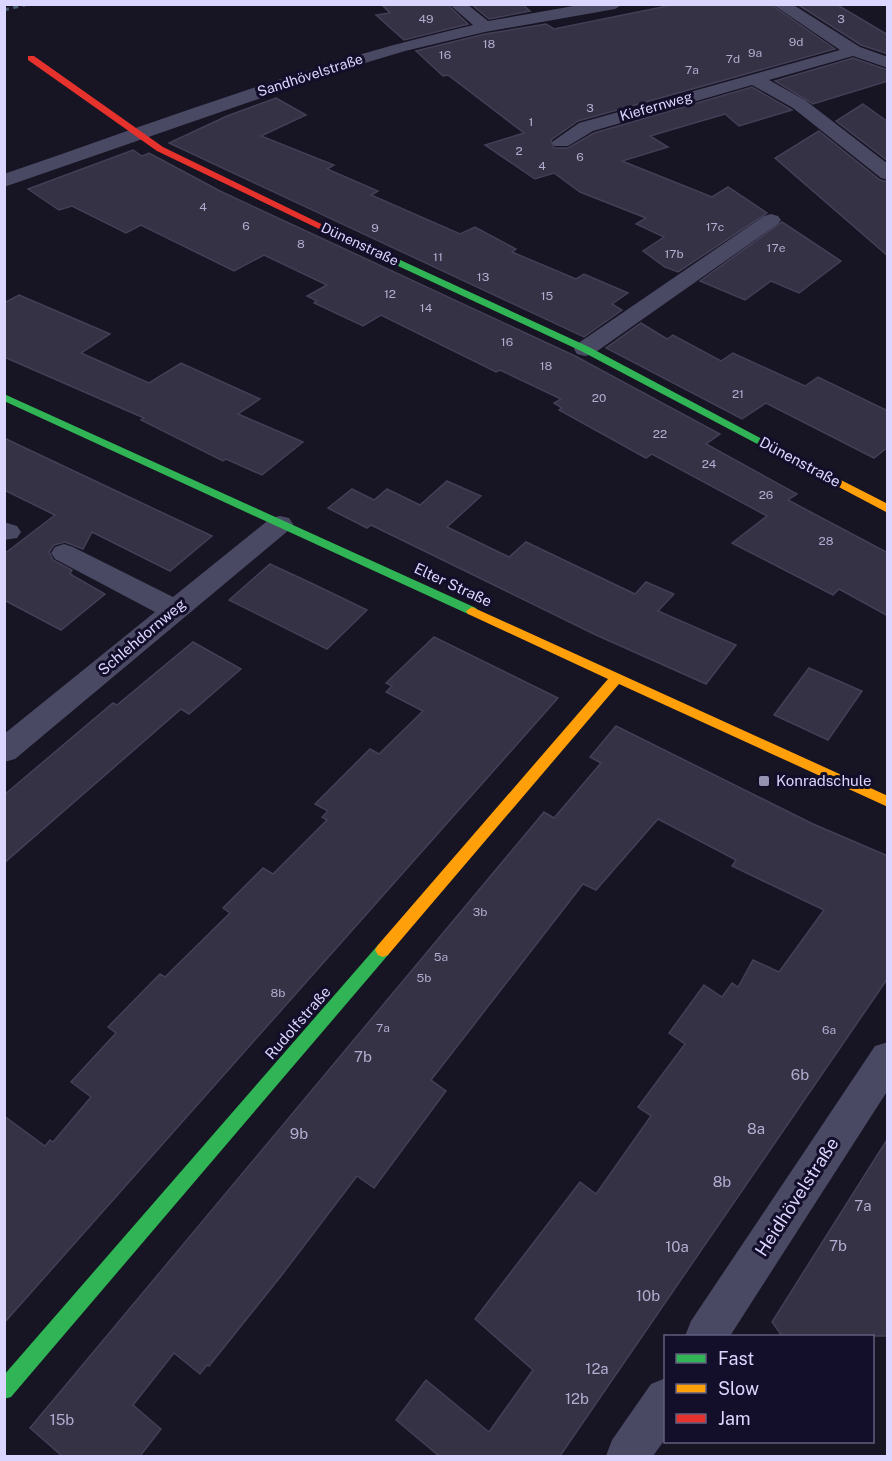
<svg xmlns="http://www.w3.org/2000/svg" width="892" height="1461" viewBox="0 0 892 1461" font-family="'Public Sans',sans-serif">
	<rect width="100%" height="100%" fill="#171423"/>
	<!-- building -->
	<g fill="#353245" stroke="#433f57" stroke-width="1.5">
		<polygon points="381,4 447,4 468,24 404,40 376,15 390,13"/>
		<polygon points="471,4 522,4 530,11 489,19"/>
		<polygon points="677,4 770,4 835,49 578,121 551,140 554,148 568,148 594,133 752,87 792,110 739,126 725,114 650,136 668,147 622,161 712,197 728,187 767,213 678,272 665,267 643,251 664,237 636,224 646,218 580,192 554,173 535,179 485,145 524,133 448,75 443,76 416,51 485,34 546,24 554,29"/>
		<polygon points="797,4 836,4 888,35 888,54 861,45"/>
		<polygon points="853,58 888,70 888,81 813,104 775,81"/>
		<polygon points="276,98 306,115 261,136 334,165 327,169 378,191 371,195 460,234 475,227 516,249 512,252 576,279 584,274 628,293 612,304 622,310 584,337 169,143 227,116"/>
		<polygon points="863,104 888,122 888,161 836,121"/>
		<polygon points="819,131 880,180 888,182 888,256 775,158"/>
		<polygon points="133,150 142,156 149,153 220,191 575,356 720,434 706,444 797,494 788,500 888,553 888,616 839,589 833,595 732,543 767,516 652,454 646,458 559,410 562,408 554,403 561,399 500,370 496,372 381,315 363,326 314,303 317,301 307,296 327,285 264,255 234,271 141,225 126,233 72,206 59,210 28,189"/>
		<polygon points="782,222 841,261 799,293 771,281 745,300 700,281"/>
		<polygon points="19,295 110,334 81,353 149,383 181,363 260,399 238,414 303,442 262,475 226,459 223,461 141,420 144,418 4,357 4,303"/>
		<polygon points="641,323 667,339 673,335 721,361 733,353 805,386 818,377 888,411 888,447 874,458 766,403 742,419 606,348"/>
		<polygon points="4,438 129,497 212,536 170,571 92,532 83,549 65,542 54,545 49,552 53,560 72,570 70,574 105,594 61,630 4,600 4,554 55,515 4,490"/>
		<polygon points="447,481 481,496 447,527 509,557 526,542 635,594 646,582 674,594 658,611 736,645 706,684 596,635 371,525 367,528 328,508 352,489 374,500 387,489 420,505"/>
		<polygon points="270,564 311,583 367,610 327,649 229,600"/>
		<polygon points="434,637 558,698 4,1323 4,1116 45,1146 50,1140 53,1142 91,1097 71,1082 116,1033 108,1027 160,974 165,977 230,913 223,908 263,868 273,874 327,820 322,817 328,811 315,804 370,749 379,754 423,711 386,692 392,686 386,683"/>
		<polygon points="193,642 241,669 189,714 181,709 4,863 4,795 113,703 117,705"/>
		<polygon points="809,668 862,691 828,740 774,715"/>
		<polygon points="616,726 813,824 888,856 888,978 560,1456 439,1456 396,1420 426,1380 489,1432 533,1370 475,1319 580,1182 596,1194 651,1116 638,1107 685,1044 669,1033 704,985 722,997 732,983 738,987 753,960 779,972 824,910 732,866 736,860 658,819 596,890 583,884 531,951 431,1080 446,1091 374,1188 357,1176 281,1276 209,1366 207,1365 200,1374 174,1353 133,1405 161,1429 140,1456 62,1456 30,1428 544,812 554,818 601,763 590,757"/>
		<polygon points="888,1138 888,1336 782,1336 772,1322"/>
	</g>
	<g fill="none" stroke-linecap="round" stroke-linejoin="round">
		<!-- street -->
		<g fill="#4a4964" fill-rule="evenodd">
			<path d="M449 4H467L488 21 585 4H623L615 9 485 32 405 51 345 69 4 187V174C159 121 313 62 473 25Z"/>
			<polygon points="772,4 792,4 860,47 888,57 888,68 853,56 769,80 805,100 888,164 888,180 881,178 793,108 752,85 593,131 568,146 554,146 552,142 579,123 840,50"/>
			<polygon points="771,214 778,216 781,220 778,224 593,354 585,356 577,354 574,349 577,344 764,216"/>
			<polygon points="280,516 289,518 293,524 289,530 15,759 4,762 4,734 155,612 55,559 51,553 55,547 64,544 73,547 173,597 271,518"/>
			<polygon points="4,522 17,526 21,532 17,538 4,540"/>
			<polygon points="888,1042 888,1090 730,1336 685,1336 691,1321 875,1046"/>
			<polygon points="666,1378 666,1438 653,1456 606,1456 612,1440 651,1384"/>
		</g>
		<!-- fast -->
		<g fill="#30b455" fill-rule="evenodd">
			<polygon points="340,235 346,235 589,347 792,455 790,457 782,457 581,351 340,239"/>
			<polygon points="4,394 476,608 478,611 472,615 468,614 4,401"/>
			<polygon points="383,943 388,945 391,950 388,955 11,1397 4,1399 4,1375 378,945"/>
		</g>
		<!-- slow -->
		<g fill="#ff9f0a" fill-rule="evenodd">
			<polygon points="786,452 888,504 888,513 782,457 782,453"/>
			<polygon points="472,607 888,796 888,807 619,684 388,955 383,957 378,955 375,950 378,945 608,679 468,614 466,611"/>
		</g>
		<!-- jam -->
		<polygon fill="#e5322d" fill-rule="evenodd" points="28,56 34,56 163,147 348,237 340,239 157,151 28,60"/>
		<!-- rail -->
		<polyline stroke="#44596d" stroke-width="3" stroke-dasharray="5 4.5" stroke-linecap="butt" points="4,10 29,4"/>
	</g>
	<!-- markers -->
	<rect fill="#9692b2" stroke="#130e29" stroke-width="2" x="758" y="775" width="12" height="12" rx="3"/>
	<g text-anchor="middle" stroke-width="6" stroke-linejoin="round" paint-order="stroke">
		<!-- number labels -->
		<g font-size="12" fill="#b2add0">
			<text x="426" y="23">49</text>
			<text x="841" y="23">3</text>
			<text x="796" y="46">9d</text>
			<text x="489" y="48">18</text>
			<text x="755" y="57">9a</text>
			<text x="445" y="59">16</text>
			<text x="733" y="63">7d</text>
			<text x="692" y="74">7a</text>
			<text x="590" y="112">3</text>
			<text x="531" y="126">1</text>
			<text x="519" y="155">2</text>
			<text x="580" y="161">6</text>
			<text x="542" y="170">4</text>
			<text x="203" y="211">4</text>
			<text x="246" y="230">6</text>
			<text x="715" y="231">17c</text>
			<text x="375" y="232">9</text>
			<text x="301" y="248">8</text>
			<text x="776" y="252">17e</text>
			<text x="674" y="258">17b</text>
			<text x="438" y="261">11</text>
			<text x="483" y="281">13</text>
			<text x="390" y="298">12</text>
			<text x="547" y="300">15</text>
			<text x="426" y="312">14</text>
			<text x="507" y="346">16</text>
			<text x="546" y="370">18</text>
			<text x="738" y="398">21</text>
			<text x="599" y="402">20</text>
			<text x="660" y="438">22</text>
			<text x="709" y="468">24</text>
			<text x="766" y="499">26</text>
			<text x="826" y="545">28</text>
			<text x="480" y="916">3b</text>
			<text x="441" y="961">5a</text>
			<text x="424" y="982">5b</text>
			<text x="278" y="997">8b</text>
			<text x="383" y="1032">7a</text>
			<text x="829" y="1034">6a</text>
		</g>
		<!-- far-street labels -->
		<g font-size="14" fill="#dbd6ff" stroke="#130e29">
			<text transform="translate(310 75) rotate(-18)" y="5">Sandhövelstraße</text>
			<text transform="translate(656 106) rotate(-16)" y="5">Kiefernweg</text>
			<text transform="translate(360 244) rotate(25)" y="5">Dünenstraße</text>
		</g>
		<!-- street labels -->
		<g font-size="15" fill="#dbd6ff" stroke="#130e29">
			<text transform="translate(800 462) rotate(28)" y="5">Dünenstraße</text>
			<text transform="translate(453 585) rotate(25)" y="5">Elter Straße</text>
			<text transform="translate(142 637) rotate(-40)" y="5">Schlehdornweg</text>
			<text transform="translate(298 1023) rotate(-49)" y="5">Rudolfstraße</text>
		</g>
		<!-- poi labels -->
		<g font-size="15" fill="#dbd6ff" stroke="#130e29" text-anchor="start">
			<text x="776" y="786">Konradschule</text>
		</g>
		<!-- near-number labels -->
		<g font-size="15" fill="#b2add0">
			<text x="363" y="1062">7b</text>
			<text x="800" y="1080">6b</text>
			<text x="756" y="1134">8a</text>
			<text x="299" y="1139">9b</text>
			<text x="722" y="1187">8b</text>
			<text x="863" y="1211">7a</text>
			<text x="838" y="1251">7b</text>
			<text x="677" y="1252">10a</text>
			<text x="648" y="1301">10b</text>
			<text x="597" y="1374">12a</text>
			<text x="577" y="1404">12b</text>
			<text x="62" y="1425">15b</text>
		</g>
		<!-- near-street labels -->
		<g font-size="18" fill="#dbd6ff" stroke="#130e29">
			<text transform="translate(797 1197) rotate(-57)" y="6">Heidhövelstraße</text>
		</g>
	</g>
	<!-- border -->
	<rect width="892" height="1461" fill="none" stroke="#dbd6ff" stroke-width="12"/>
	<!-- legend -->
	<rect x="664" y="1335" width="210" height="108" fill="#130e29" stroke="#635e7f" stroke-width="1.5"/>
	<rect x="676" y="1354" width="30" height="9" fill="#30b455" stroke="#635e7f" stroke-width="1.5"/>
	<text x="718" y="1365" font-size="18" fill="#dbd6ff">Fast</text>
	<rect x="676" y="1384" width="30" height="9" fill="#ff9f0a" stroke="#635e7f" stroke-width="1.5"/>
	<text x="718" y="1395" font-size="18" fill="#dbd6ff">Slow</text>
	<rect x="676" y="1414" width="30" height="9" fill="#e5322d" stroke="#635e7f" stroke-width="1.5"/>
	<text x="718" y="1425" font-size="18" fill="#dbd6ff">Jam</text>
</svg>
